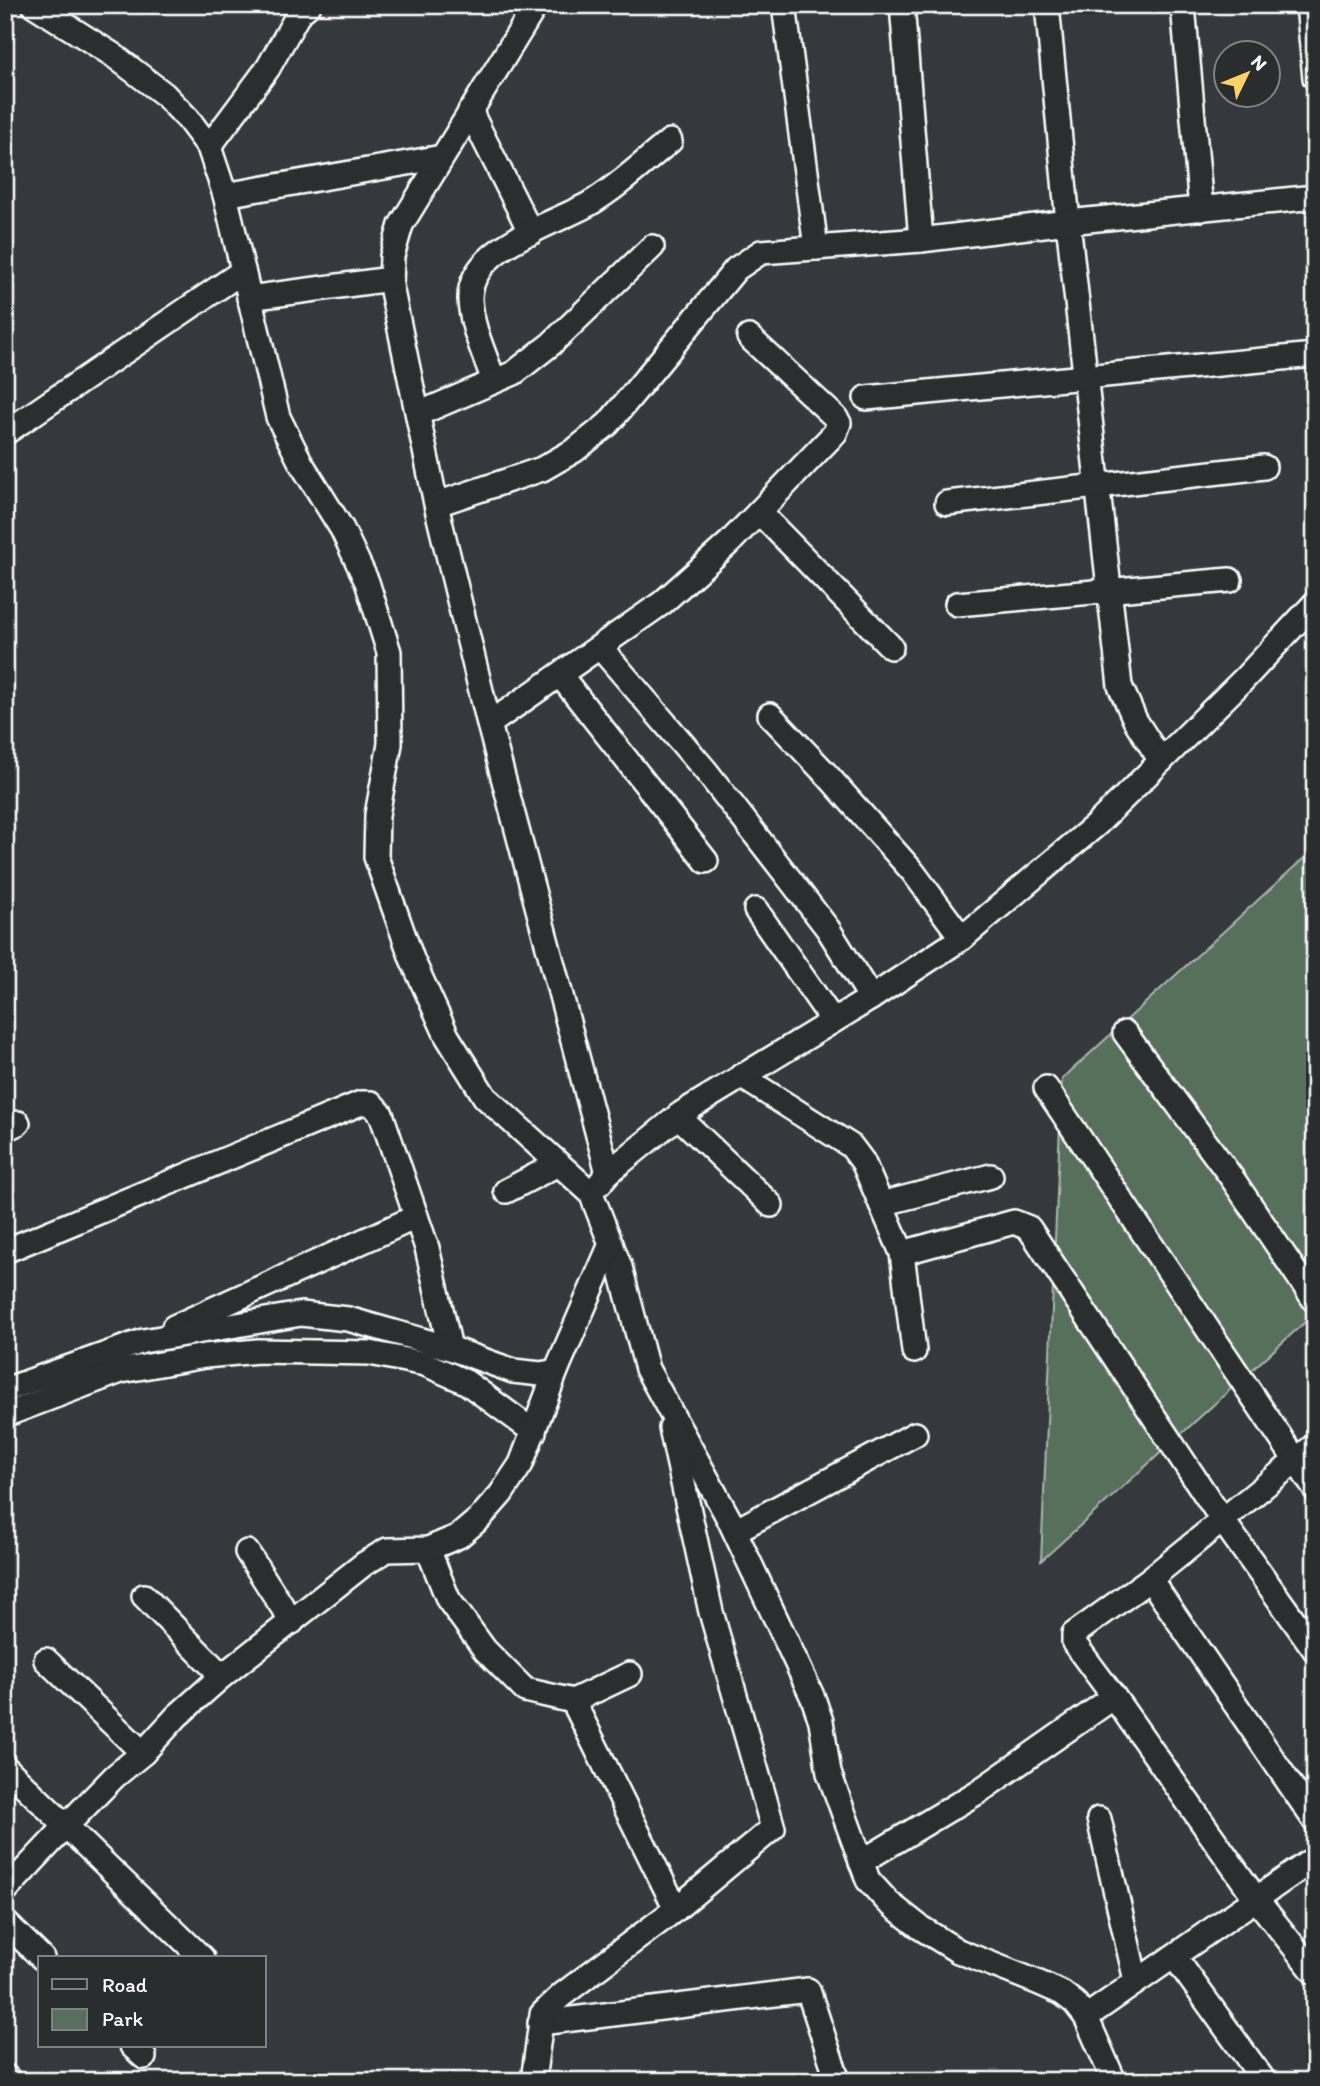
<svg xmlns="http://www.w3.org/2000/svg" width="1320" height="2086" viewBox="0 0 1320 2086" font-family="Itim,sans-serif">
	<rect width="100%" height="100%" fill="#35383c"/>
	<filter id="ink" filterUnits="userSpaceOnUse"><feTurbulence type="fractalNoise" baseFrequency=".0143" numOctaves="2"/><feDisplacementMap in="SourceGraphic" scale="14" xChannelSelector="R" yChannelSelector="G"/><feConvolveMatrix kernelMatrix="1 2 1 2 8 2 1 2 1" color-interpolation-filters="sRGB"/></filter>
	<g filter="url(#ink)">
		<!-- green -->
		<polygon fill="#576f5c" stroke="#abb7ae" stroke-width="2" points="1315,848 1315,1313 1041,1561 1062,1079"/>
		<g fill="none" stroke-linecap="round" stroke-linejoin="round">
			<defs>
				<g id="street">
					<polyline points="34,5 113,55 164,94 188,119 209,147 225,195 278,417 301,463 342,529 367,582 389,652 390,744 377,815 376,857 412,959 447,1036 485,1097 591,1193 620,1267 647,1369 729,1519 813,1698 821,1721 829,1773 868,1880 888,1902 921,1928 958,1951 1037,1982 1062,1993 1075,2003 1086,2017 1114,2081"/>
					<polyline points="536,5 401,225 392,256 391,286 437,509 489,724 608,1173"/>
					<polyline points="784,5 816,248"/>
					<polyline points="902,5 921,240"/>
					<polyline points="1047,5 1068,222 1120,686 1135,720 1161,761"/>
					<polyline points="1183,5 1201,209"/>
					<polyline points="1308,5 1315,78"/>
					<polyline points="470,111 531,233"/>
					<polyline points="209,147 268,68 299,13 309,5"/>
					<polyline points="225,195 442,157"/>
					<polyline points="249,298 391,279"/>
					<path d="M494 381C485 355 471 327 470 299 469 247 552 225 589 204 618 187 644 162 670 141"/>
					<polyline points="866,398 1314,355"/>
					<polyline points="418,414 514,373 551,344 652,247"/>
					<polyline points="5,433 243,271"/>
					<polyline points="947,503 1264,467"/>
					<polyline points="437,504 542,469 575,450 608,424 736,269 761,252 921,240 1068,222 1315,197"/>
					<polyline points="759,512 891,647"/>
					<polyline points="957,604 1230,580"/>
					<polyline points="600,647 706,771 788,877 828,929 871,998"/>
					<polyline points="560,675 706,861"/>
					<polyline points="770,715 828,776 913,872 962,938"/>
					<polyline points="489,724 662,603 730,542 835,433 839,423 835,417 749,337"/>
					<polyline points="756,910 833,1021"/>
					<polyline points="1125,1033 1232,1178 1315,1301"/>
					<polyline points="741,1076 851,1146 863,1162 902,1253 914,1351"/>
					<polyline points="1046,1088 1315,1489"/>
					<polyline points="678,1116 771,1205"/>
					<polyline points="5,1129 18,1123"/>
					<polyline points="600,1183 608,1173 682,1113 871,998 962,938 1096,825 1244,679 1315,603"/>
					<polyline points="506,1191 558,1164"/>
					<polyline points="881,1204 991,1176"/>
					<polyline points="5,1251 361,1103 371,1103 381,1114 427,1248 450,1348"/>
					<polyline points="902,1253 1014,1222 1029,1228 1223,1521 1315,1650"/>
					<polyline points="174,1327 416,1217"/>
					<polyline points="5,1390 143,1341 301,1314 348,1319 450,1348 513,1371 541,1374 556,1371"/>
					<polyline points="5,1415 121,1371 205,1356 258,1351 370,1353 425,1364 466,1382 534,1432"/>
					<polyline points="735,1531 915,1434"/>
					<polyline points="428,1549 448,1599 485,1650 525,1690 573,1701"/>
					<polyline points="247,1552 292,1622"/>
					<polyline points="1150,1579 1315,1821"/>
					<polyline points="144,1596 222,1676"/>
					<polyline points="46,1660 143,1753"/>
					<polyline points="630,1674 573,1701 676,1909"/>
					<polyline points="1114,1697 1074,1643 1074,1634 1150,1579 1315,1445"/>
					<polyline points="5,1767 202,1958"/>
					<polyline points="1099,1819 1136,1981"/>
					<polyline points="861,1862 978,1792 1114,1697 1256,1899 1315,1973"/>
					<polyline points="5,1891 67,1825 115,1776 143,1753 177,1716 222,1676 364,1564 387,1550 428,1549 459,1536 480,1518 501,1494 521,1464 556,1371 611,1244"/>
					<polyline points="5,1922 42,1958"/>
					<polyline points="1174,1956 1262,2078"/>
					<polyline points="1086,2017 1315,1858"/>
					<polyline points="540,2023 808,1990 838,2081"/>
					<polyline points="132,2046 144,2057"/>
					<polyline points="5,2076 10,2081"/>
					<polyline points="533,2081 542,2014 562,1995 676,1909 773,1828 711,1612 671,1428"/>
				</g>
			</defs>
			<!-- street casing -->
			<use href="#street" stroke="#fff" stroke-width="28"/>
			<!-- street -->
			<use href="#street" stroke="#2a2d2e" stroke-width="23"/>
		</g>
	</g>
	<!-- margin -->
	<rect width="1320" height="2086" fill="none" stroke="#2a2d2e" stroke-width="28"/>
	<rect x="14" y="14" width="1292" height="2058" fill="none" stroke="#fff" stroke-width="2.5" filter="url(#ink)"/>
	<!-- legend -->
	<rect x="38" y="1956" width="228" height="91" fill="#2a2d2e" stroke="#7f8182" stroke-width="2"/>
	<rect x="52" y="1979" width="35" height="10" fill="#2a2d2e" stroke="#7f8182" stroke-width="2"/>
	<text x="102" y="1992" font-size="21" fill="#ffffff">Road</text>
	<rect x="52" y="2009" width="35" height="21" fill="#576f5c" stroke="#7f8182" stroke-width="2"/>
	<text x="102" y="2026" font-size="21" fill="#ffffff">Park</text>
	<!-- north arrow -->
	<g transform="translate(1247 74) rotate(47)"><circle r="33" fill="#2a2d2e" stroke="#7f8182" stroke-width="2"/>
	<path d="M0-5L12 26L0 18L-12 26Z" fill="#ffd166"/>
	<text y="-10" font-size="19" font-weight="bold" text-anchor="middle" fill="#ffffff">N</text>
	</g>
</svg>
